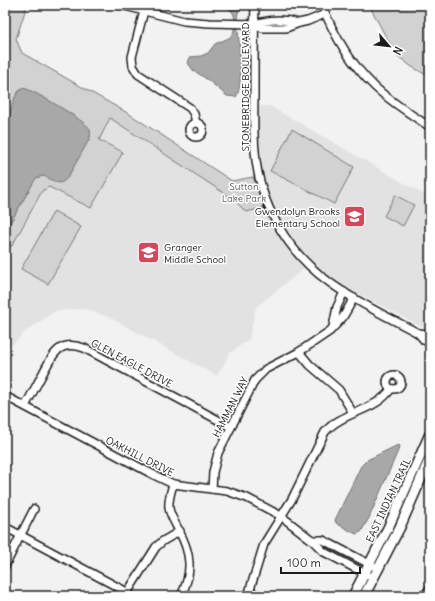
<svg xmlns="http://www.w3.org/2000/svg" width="435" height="601" viewBox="0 0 435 601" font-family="Delius,sans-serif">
	<rect width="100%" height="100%" fill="#f2f2f2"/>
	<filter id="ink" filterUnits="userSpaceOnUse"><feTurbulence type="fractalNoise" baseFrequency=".025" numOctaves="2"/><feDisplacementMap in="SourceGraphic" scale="8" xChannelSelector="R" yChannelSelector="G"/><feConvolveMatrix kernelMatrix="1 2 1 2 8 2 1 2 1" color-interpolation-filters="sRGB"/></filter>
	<g filter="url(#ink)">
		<!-- built -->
		<g fill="#e2e2e2">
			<polygon points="258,106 270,106 430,198 430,331 341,285 320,269 301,250 282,223 266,189 262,174 258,150"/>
			<polygon points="110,118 233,199 246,212 264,208 281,241 305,268 256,307 249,339 230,353 217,376 109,317 88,310 77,309 55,311 24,333 12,345 5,342 5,246 12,246 42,190 49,186 67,196 84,164 88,159"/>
		</g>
		<!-- green -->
		<g fill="#d2d2d2" stroke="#777">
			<polygon points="11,5 27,5 16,39 22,53 131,115 232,181 253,177 264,208 246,212 233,199 110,118 99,140 123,152 91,208 49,187 42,191 12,246 5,246 5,13"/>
			<polygon points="369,5 430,5 430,77 412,67 395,54"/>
			<polygon points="292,129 354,167 334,204 270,171"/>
			<polygon points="395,195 414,205 403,226 384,216"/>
			<polygon points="54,211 81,227 48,284 21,269"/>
			<polygon points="430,442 430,451 400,520 377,564 374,563"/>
		</g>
		<!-- water -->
		<g fill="#a8a8a8" stroke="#707070">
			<path d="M220 5H241L238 13 237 18C238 35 245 84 236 97L227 96 208 80 193 70 188 63 190 57 201 56 208 53 215 44 229 38 233 34C235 27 237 13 229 9 227 7 223 6 220 5Z"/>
			<path d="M23 88C32 89 87 122 90 129 91 132 90 135 90 138L68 177C58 189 54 179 43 176L36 178 5 232V129L15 97 18 92Z"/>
			<polygon points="398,445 400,446 369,518 361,532 356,534 336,523 335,520 361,466 367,460"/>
		</g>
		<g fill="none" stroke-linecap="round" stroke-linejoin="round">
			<defs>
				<g id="minor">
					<path d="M121 5 184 21 209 23 255 24C268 19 285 19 299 23"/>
					<path d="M255 5C254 33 254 62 254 90 254 110 253 131 255 151 259 203 286 251 329 282 356 302 388 317 418 333L424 340 430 343"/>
					<path d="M322 5C334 36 351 64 375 87 391 102 412 115 430 127"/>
					<polyline points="144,11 132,57 133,66 138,74 190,108 194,114 196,123"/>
					<polyline points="255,24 263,28 286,28 299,23 308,21 325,14"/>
					<circle cx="196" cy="130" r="7"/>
					<polyline points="333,327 337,307 344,292"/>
					<polyline points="418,333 430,334"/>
					<polyline points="299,352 310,365 339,390 353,413"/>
					<circle cx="394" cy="382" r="7"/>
					<polyline points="5,396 154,475 173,484 227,491 247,498 281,516 312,540 324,552 368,575"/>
					<path d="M25 406C31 396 36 386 42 375 52 356 58 339 84 348L231 427"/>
					<path d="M173 484C171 492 168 500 169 508 170 516 176 524 179 531 191 553 193 572 181 596"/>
					<polyline points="212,489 213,472 218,453 255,380 266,369 299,352 330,331 343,317 354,298"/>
					<polyline points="5,527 127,592"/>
					<polyline points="312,540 323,540 379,569"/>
					<polyline points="5,566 34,509"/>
					<polyline points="250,592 261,596"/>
					<polyline points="125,596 156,547 163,541 180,531"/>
					<path d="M248 596 264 544 292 499 325 432C343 411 375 412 391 389"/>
					<polyline points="424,596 430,588"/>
				</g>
				<g id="major">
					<polyline points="353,596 388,528 430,434"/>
					<polyline points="364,596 400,527 430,458"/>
				</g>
			</defs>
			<!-- minor casing -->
			<use href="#minor" stroke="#1c1c1c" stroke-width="10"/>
			<!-- major casing -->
			<use href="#major" stroke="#1c1c1c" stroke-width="12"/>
			<!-- minor -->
			<use href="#minor" stroke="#fff" stroke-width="7"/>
			<!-- major -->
			<use href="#major" stroke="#fff" stroke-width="9"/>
		</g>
	</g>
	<!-- icons -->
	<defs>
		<symbol id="school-square" viewBox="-11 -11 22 22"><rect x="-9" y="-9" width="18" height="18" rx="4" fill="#d1495b" stroke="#fff"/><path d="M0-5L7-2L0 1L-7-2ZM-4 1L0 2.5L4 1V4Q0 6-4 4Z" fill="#fff"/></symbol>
	</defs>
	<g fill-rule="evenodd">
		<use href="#school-square" x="342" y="204" width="25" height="25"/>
		<use href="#school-square" x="136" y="240" width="25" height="25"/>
	</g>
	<g text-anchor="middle" stroke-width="3" stroke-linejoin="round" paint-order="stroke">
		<!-- street labels -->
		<g font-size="10" fill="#1c1c1c" stroke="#fff">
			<text transform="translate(245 87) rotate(-90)" y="4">STONEBRIDGE BOULEVARD</text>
			<text transform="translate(132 363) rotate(28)" y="4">GLEN EAGLE DRIVE</text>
			<text transform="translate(230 407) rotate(-63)" y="4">HAMMAN WAY</text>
			<text transform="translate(140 456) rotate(27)" y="4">OAKHILL DRIVE</text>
			<text transform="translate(388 500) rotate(-65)" y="4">EAST INDIAN TRAIL</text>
		</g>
		<!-- park labels -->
		<g font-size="10" fill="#5c5c5c" stroke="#fff">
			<text x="244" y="190">Sutton<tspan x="244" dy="12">Lake Park</tspan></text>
		</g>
		<!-- poi labels -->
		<g font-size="10" fill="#1c1c1c" stroke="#fff" text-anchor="end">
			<text x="340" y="215">Gwendolyn Brooks<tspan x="340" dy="12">Elementary School</tspan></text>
			<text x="164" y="251" text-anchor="start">Granger<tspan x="164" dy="12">Middle School</tspan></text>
		</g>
	</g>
	<!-- margin -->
	<rect width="435" height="601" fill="none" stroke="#fff" stroke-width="20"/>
	<rect x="10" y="10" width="415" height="581" fill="none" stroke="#1c1c1c" stroke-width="1.5" filter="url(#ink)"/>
	<!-- north arrow -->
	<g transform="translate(389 46) rotate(118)" stroke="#ffffff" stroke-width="3" paint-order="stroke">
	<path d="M0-3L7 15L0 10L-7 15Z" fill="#1c1c1c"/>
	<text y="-6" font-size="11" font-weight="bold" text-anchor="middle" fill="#1c1c1c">N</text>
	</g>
	<!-- scale -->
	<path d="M281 567v6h79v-6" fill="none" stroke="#1c1c1c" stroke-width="2"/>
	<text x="287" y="567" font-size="12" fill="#1c1c1c" stroke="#ffffff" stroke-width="3" paint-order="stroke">100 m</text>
</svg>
